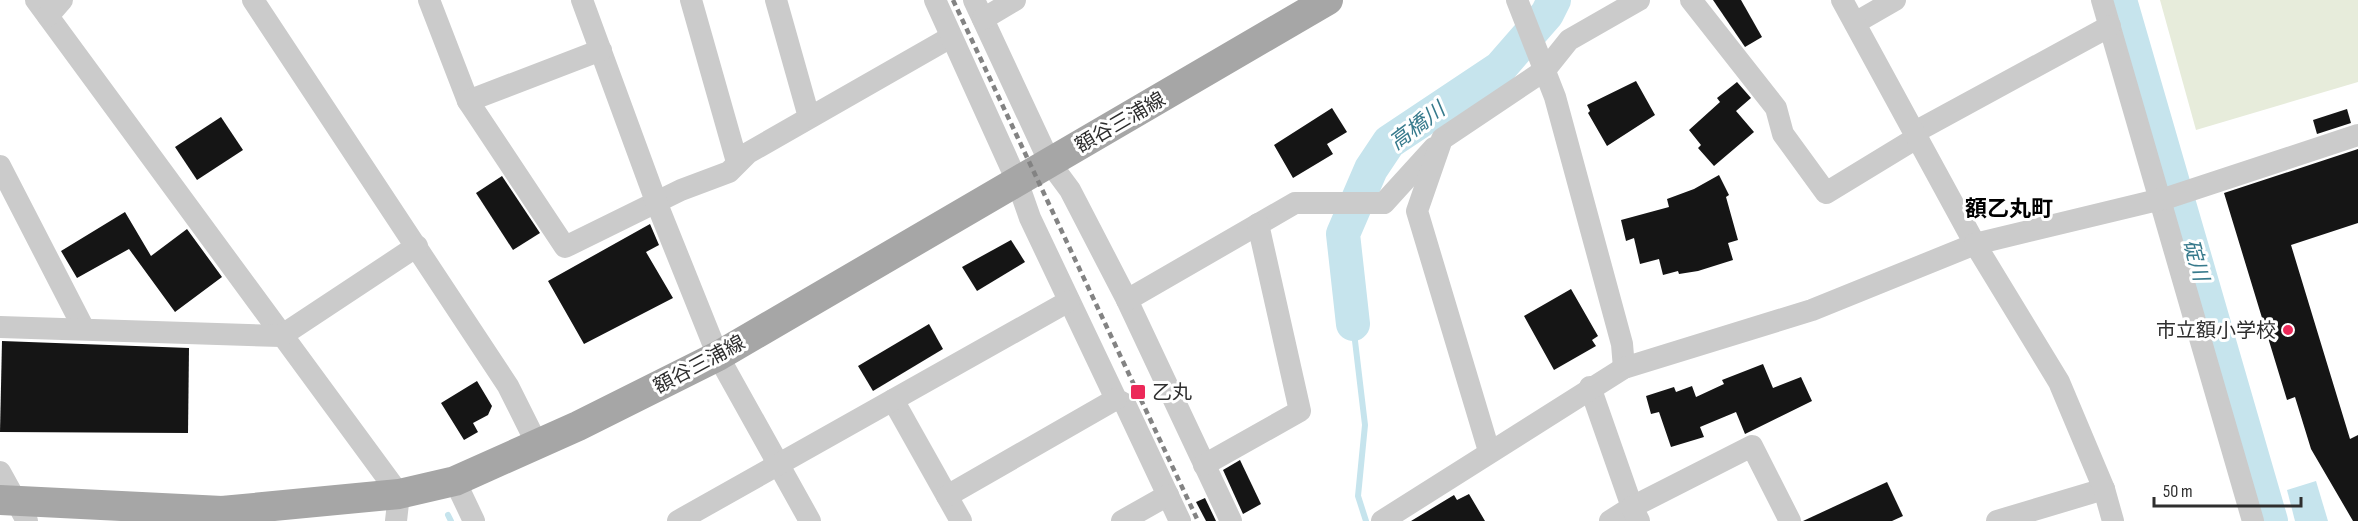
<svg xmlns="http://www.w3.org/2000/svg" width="2358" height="521" viewBox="0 0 2358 521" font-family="'Sofia Sans Condensed','Noto Sans JP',sans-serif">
	<rect width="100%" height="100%" fill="#fff"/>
	<!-- green -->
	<polygon fill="#e7ecdb" points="2160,0 2358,0 2358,82 2196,130"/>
	<!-- water -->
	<polygon fill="#c6e4ed" points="2316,481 2328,521 2295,521 2287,490"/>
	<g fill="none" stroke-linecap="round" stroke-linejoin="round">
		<!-- stream -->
		<g stroke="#c6e4ed" stroke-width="6">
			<polyline points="1353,324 1365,425 1358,496 1366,521"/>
			<polyline points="448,515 451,521"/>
		</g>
		<!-- river -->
		<g stroke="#c6e4ed" stroke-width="34">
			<polyline points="2120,0 2271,521"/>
			<polyline points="1353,324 1343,234 1371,169 1389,142 1500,68 1547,14 1554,0"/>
		</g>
	</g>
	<!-- building -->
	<g fill="#151515">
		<polygon points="1713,0 1741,0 1762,37 1745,47"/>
		<polygon points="1636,81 1655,115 1607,146 1588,113 1590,111 1587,105"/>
		<polygon points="1737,82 1751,98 1736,111 1754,132 1714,166 1698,148 1701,145 1689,130 1720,102 1717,98"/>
		<polygon points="1332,108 1347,132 1327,144 1333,154 1293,178 1274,145"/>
		<polygon points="2347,109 2351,123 2317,134 2313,120"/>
		<polygon points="221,117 243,150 197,180 175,147"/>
		<polygon points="2358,149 2358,223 2291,245 2350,439 2358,435 2358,521 2353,521 2311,449 2295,397 2287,400 2224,193"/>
		<polygon points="1719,175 1729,195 1726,197 1738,240 1728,243 1733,260 1698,271 1679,274 1678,271 1663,275 1659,259 1640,264 1634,238 1626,241 1621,220 1669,207 1667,199 1694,189"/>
		<polygon points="502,176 540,233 513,250 476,193"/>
		<polygon points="125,212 151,256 187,229 222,277 175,312 129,249 77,278 61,251"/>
		<polygon points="650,224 659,245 646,252 673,298 584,344 548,281"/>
		<polygon points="1011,240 1025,262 977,291 962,267"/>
		<polygon points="1571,289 1598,336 1592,340 1596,346 1554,370 1524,316"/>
		<polygon points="929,324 943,349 873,391 858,366"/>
		<polygon points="2,341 189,348 188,433 0,432"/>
		<polygon points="1763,364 1773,388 1801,377 1812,401 1745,434 1736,412 1700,427 1704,437 1671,447 1659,412 1651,414 1646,396 1674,387 1676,392 1692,386 1696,397 1724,384 1722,380"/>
		<polygon points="477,381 492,406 488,415 473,423 478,432 464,440 441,403"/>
		<polygon points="1240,460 1261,504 1243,514 1223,470"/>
		<polygon points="1887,482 1903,516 1892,521 1803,521"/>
		<polygon points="1469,494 1485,521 1411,521 1454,495 1457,500"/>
		<polygon points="1205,498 1216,521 1206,521 1196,502"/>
	</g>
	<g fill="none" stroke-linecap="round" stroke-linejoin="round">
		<!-- minor -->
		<g stroke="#cbcbcb" stroke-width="22">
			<polyline points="36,0 399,494 396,521"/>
			<polyline points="253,0 508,386 537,444"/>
			<polyline points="429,0 468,101 565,247 681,190 729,172 748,153 951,37"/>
			<polyline points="582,0 657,204 718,356 810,521"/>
			<polyline points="691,0 737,162"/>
			<polyline points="776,0 809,117"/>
			<polyline points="935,0 1017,181 1030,218 1116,399 1125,404 1180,521"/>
			<polyline points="974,0 1050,163 1070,190 1127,300 1231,521"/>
			<polyline points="1517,0 1555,97 1622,344 1624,368"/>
			<polyline points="1691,0 1776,108 1783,134 1826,193 1918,137"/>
			<polyline points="2102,0 2253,521"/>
			<polyline points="48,16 62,0"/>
			<polyline points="983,19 1015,0"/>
			<polyline points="1855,23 1895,0"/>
			<polyline points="468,101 601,50"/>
			<polyline points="1915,132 2110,26"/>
			<polyline points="0,166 84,329"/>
			<polyline points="1127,300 1295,203 1384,203 1434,148"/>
			<polyline points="0,327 281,336 417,246"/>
			<polyline points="1590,387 1632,507 1610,521"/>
			<polyline points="893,400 961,521"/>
			<polyline points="1489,451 1417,211 1442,139 1545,70 1569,40 1639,0"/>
			<polyline points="1204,465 1300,411 1258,224"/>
			<polyline points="0,472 27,521"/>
			<polyline points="455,481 474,521"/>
			<polyline points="947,496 1116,399"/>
			<polyline points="678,521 1069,301"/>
			<polyline points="1122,521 1168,495"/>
			<polyline points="1382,521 1624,368 1812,310 1975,244 1842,0"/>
			<polyline points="1639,521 1632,507 1752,446 1790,521"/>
			<polyline points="1997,521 2104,489"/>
			<polyline points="2113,521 2104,489 2059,382 1975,244 2170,197 2358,135"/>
		</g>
		<!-- major -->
		<polyline stroke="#a6a6a6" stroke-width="30" points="0,500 222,511 399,494 455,481 578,426 718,356 1328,0"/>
		<!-- rail -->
		<polyline stroke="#838383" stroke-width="4.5" stroke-dasharray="6 4.5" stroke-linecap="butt" points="953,0 1198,521"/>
	</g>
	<!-- markers -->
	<g fill="#ec2959" stroke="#fff" stroke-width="2">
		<circle cx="2288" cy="330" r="6"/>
		<rect x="1130" y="384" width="16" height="16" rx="3"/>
	</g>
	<g text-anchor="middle" stroke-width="6" stroke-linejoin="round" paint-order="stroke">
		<!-- street labels -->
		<g font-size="20" fill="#2e2e2e" stroke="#fff">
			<text transform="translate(1120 122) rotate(-30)" y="7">額谷三浦線</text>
			<text transform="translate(699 364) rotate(-28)" y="7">額谷三浦線</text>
		</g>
		<!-- poi labels -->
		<g font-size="20" fill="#2e2e2e" stroke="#fff" text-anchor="end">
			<text x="2276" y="337">市立額小学校</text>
			<text x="1152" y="399" text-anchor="start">乙丸</text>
		</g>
		<!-- water labels -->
		<g font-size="21" font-style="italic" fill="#377a8c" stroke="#fff">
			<text transform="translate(1417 126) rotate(-37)" y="7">高橋川</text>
			<text transform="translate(2196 260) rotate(74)" y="7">碇川</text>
		</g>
		<!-- quarter labels -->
		<g font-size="22" font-weight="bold" fill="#000" stroke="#fff">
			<text x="2009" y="216">額乙丸町</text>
		</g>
	</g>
	<!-- scale -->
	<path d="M2154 497v9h147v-9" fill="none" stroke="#2e2e2e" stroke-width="3"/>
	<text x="2163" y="497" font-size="18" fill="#2e2e2e" stroke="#ffffff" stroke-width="4.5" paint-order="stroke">50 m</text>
</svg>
